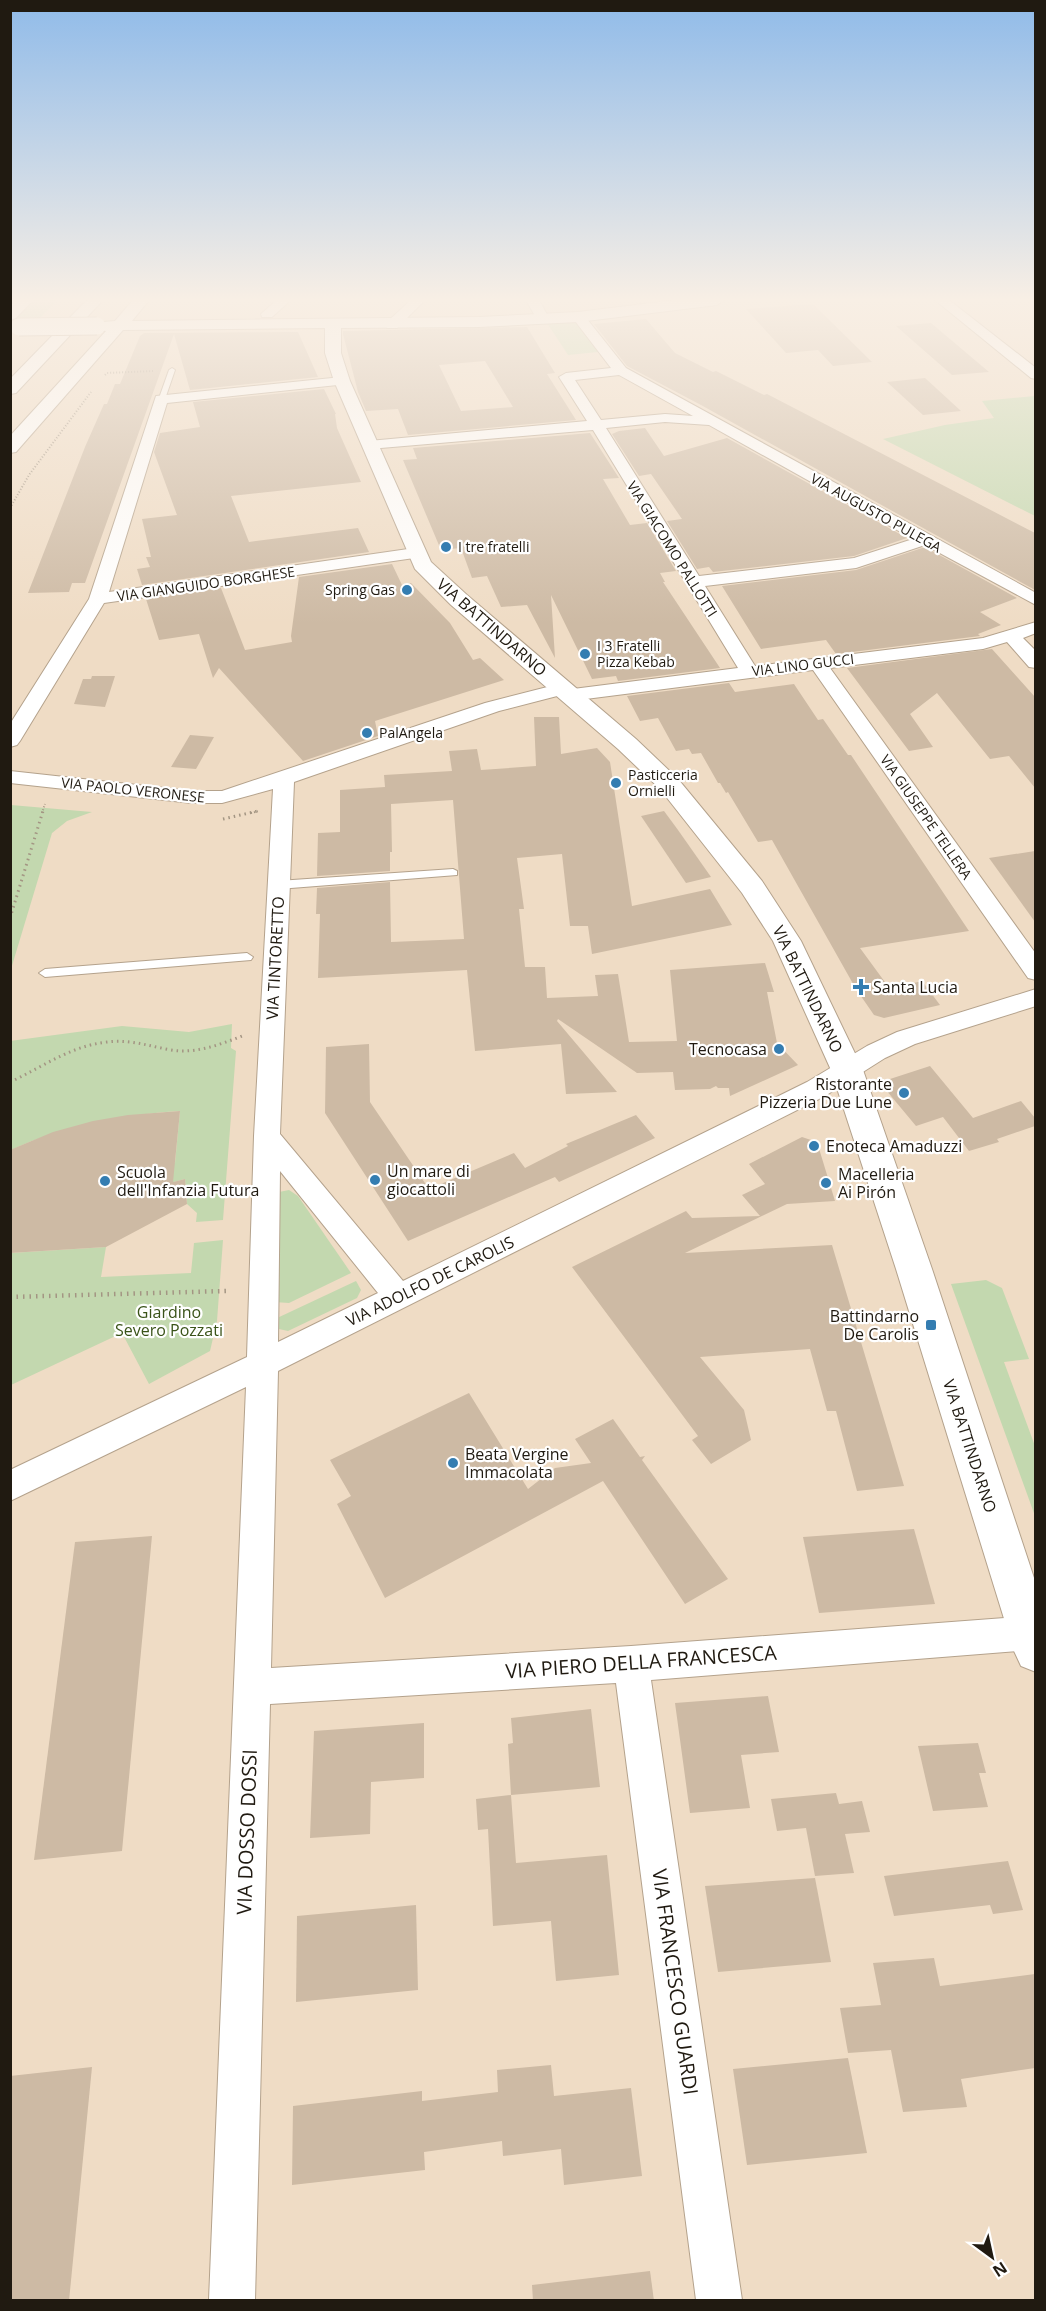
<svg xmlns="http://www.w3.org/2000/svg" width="1046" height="2311" viewBox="0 0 1046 2311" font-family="'Open Sans',sans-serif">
	<rect width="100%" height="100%" fill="#efdcc5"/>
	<!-- green -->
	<g fill="#c3d8af">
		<polygon points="32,300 58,300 38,320 13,319"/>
		<polygon points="576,321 598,352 568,355 547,323"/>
		<polygon points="1035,396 1035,516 883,439 945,425 994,418 982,401"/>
		<polygon points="11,805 92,812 67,821 52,833 11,969"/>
		<path d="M232 1024 231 1048 236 1051 223 1220 196 1222 197 1213 187 1204 185 1179 162 1185 158 1168 175 1163 180 1111C120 1115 65 1125 11 1150L10 1041 122 1026 189 1032Z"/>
		<polygon points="289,1190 298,1196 351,1273 289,1303 274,1302 279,1192"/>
		<polygon points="223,1240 217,1321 210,1351 149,1384 122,1333 11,1385 11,1253 106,1247 101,1277 191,1273 194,1243"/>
		<polygon points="986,1280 1002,1288 1029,1359 1004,1362 1035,1446 1035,1516 951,1284"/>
		<polygon points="356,1281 361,1290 357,1298 288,1331 279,1329 275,1319"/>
	</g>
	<!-- building -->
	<g fill="#cdbaa4" fill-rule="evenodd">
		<polygon points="813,304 872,362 833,366 818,350 786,353 746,309"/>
		<polygon points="646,319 675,353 713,372 716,371 764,395 767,394 1035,533 1035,590 701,405 627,366 594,324"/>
		<polygon points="931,323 989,372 952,375 896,326"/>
		<path d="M527 327 555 373 547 374 576 420 408 435 398 409 366 411 358 392 343 334V331ZM485 361 513 407 461 411 439 365Z"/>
		<polygon points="298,332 318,377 190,390 174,334 85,583 72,583 69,592 28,593 85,447 104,404 107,404 115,384 120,384 140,336 144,333"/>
		<polygon points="925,378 961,411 923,415 887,382"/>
		<polygon points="324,389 336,414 335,414 337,428 361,482 231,496 249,542 358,528 369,552 142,585 137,569 150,567 146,557 151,557 142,519 177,515 154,452 160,433 200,427 193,402"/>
		<polygon points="645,428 664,456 727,438 907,538 854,556 713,572 709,567 697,569 667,521 682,519 651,474 639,476 612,434 619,431"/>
		<polygon points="590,433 619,478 603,479 630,525 647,523 676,571 660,573 665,582 663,582 720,668 618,681 616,676 592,679 551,595 555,658 527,605 501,607 487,576 472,578 461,548 441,550 403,460 417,459 413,448"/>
		<polygon points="925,547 1017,598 980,612 1001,625 978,634 980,636 836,654 826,640 761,649 722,586 856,570"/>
		<polygon points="392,564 402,585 411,583 450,623 473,660 480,658 504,680 375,721 378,736 303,761 219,668 213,678 199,634 159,640 146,599 221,588 245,650 292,642 291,636 299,577"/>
		<polygon points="992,649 1035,697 1035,788 1009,756 990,759 937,693 910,714 933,747 909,751 847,668"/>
		<polygon points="92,676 115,676 105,707 74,704 83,679 91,679"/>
		<polygon points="729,683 735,692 794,684 818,720 823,719 848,755 851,755 969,931 860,948 890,989 922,981 940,1005 884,1018 874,1015 856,989 772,840 758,842 728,792 726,793 720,783 718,783 701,753 692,754 689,749 676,751 658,718 640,721 627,696"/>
		<polygon points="534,717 559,717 561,754 597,748 610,762 632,906 710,889 732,925 592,954 588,926 570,926 562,854 517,858 524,909 519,909 525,967 545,967 547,998 598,996 595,975 618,974 629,1042 677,1041 670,970 765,963 774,992 767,992 777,1043 798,1065 730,1096 729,1088 718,1088 716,1086 710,1089 675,1090 673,1072 637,1073 558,1019 557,1021 617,1092 566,1094 561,1044 475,1051 467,970 318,978 320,914 316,914 317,888 390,882 391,942 464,939 453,800 391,804 392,852 390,852 390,871 317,876 318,833 340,832 340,790 385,787 384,775 452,771 449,751 477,749 481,770 536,766"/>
		<polygon points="190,735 214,737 196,769 171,767"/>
		<polygon points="664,811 678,830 711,877 686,883 641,816"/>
		<polygon points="1035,851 1035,922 989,858"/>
		<polygon points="369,1044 370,1102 429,1189 514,1153 525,1168 568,1146 566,1144 636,1115 655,1138 559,1182 555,1177 408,1241 325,1113 326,1047"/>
		<polygon points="930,1066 973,1118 1021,1101 1035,1118 1035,1126 997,1139 999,1142 969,1151 943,1117 916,1126 886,1090 890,1079"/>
		<polygon points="180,1111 173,1182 185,1179 187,1204 106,1247 10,1253 10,1150 53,1132 93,1121 128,1115"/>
		<polygon points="802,1137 817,1142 835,1201 787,1204 685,1253 832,1245 904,1486 857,1491 836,1411 827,1411 810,1349 700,1357 744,1410 751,1440 711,1464 692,1440 698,1436 572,1267 686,1211 692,1218 760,1216 742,1195 765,1184 749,1164"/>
		<polygon points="469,1393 528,1489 555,1468 591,1463 575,1439 613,1419 640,1457 645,1456 642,1460 728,1579 685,1604 603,1481 385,1598 337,1504 351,1496 330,1460"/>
		<polygon points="914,1529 935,1604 819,1613 803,1537"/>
		<polygon points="152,1536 122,1851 34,1860 75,1542"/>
		<polygon points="768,1696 779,1752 741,1755 750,1808 690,1813 675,1703"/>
		<polygon points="591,1709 600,1787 511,1795 508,1744 513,1743 511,1718"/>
		<polygon points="424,1723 424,1778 371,1782 370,1834 310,1838 314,1731"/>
		<polygon points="978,1743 986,1773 979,1773 988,1807 933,1811 918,1746"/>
		<polygon points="836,1793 839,1804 862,1801 870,1832 845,1834 854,1873 815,1876 806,1828 777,1831 771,1799"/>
		<polygon points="511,1795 516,1863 607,1855 619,1975 556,1981 551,1921 493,1926 488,1829 478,1830 476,1799"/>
		<polygon points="1008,1861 1023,1910 993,1914 990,1905 894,1916 884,1876"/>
		<polygon points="815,1878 831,1962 718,1972 705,1886"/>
		<polygon points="416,1905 418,1990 296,2002 297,1916"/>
		<polygon points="934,1958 940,1986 1035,1974 1035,2068 961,2079 967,2107 903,2112 891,2050 848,2053 840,2008 881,2005 873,1963"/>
		<polygon points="848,2058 867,2153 747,2165 733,2069"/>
		<polygon points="551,2065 554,2096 631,2088 642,2176 564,2185 561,2149 503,2156 502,2141 424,2152 425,2170 292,2185 293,2106 422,2091 422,2101 498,2092 497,2070"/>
		<polygon points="92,2067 69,2301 10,2301 10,2076"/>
		<polygon points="650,2271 654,2301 533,2301 532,2285"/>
	</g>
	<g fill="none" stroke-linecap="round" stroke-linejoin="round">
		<defs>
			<g id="service">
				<polygon points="172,368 175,370 165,399 158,401 169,370"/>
				<polygon points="453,869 457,871 457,875 278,889 272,885 278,881"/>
				<polygon points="247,953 253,957 251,960 45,977 39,973 45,969"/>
			</g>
			<g id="minor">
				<polygon points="277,300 291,300 272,317 262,317 261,314"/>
				<polygon points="411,300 425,300 397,328 387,328 386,325 387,322"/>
				<polygon points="526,300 539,300 550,320 549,323 539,323"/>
				<polygon points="935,300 949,300 1036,368 1036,379 1031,378"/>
				<path d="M578 313 583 314 626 368 1036 593V605L925 545 856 568 705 586 755 666 983 638 1036 622V633L1023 638 1036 651V668L1029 667 1007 642 983 649 830 668 1036 954V980L1028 978 813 670 570 701 563 699 561 695 499 711 294 782 280 1134 403 1281 807 1082 867 1046 897 1032 1036 989V1006L915 1044 885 1058 825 1096 278 1371 271 1668 631 1646 1030 1616 1036 1618V1648L1030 1650 651 1680 742 2300H696L616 1683 270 1704 255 2300H209L246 1387 10 1501V1470L247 1357 254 1136 273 789 222 803H192L10 783V771L192 791H222L485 703 563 683 570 685 573 689 738 668 593 430 369 449 362 445 369 441 587 421 559 377 566 373 611 368 572 317ZM619 375 693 416 665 414 601 420 575 380ZM665 422 709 425 913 539 854 558 699 576 606 428ZM280 1171 378 1293 278 1342Z"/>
				<polygon points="342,377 349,381 347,384 167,403 109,592 415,548 421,549 423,553 421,557 104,603 20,741 17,745 10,747 10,724 89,599 156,396"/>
			</g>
			<g id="tertiary">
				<polygon points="17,300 33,300 16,318 10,320 10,306"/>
				<polygon points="133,300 149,300 132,321 479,317 578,312 676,300 724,300 717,305 578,322 479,327 341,328 341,353 350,381 431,562 467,595 636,739 678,779 762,881 801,941 863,1070 932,1269 1036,1584 1036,1672 1021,1666 1014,1651 896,1269 831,1070 773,941 742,893 660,789 618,749 451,605 415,569 334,381 325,353 325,328 123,330 16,452 10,453 10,436 106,331 91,329 89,326 91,323 115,321"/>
			</g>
			<polygon id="trunk" points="87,300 103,300 16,393 10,394 10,379"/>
		</defs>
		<!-- service casing -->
		<use href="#service" stroke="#b4a28c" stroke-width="2"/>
		<!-- minor casing -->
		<use href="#minor" stroke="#b4a28c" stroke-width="2"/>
		<!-- tertiary casing -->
		<use href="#tertiary" stroke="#b4a28c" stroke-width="2"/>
		<!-- trunk casing -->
		<use href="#trunk" stroke="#b4a28c" stroke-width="2"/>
		<!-- path-far2 -->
		<g stroke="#a39583" stroke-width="2" stroke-dasharray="1 2" stroke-linecap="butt">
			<polyline points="105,375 107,373 153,371"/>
			<polyline points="10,508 29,475 91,392"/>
			<polyline points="42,813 45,804"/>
			<polyline points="251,813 259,811"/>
		</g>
		<!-- path-far1 -->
		<g stroke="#a39583" stroke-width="3" stroke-dasharray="1.5 4" stroke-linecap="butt">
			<polyline points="223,819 258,811"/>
			<polyline points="10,918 43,811"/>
			<path d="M10 1082C43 1067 70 1046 107 1042 129 1039 149 1046 171 1050 195 1054 219 1045 242 1036"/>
		</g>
		<!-- path -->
		<polyline stroke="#a39583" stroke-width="4.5" stroke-dasharray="1.5 5" stroke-linecap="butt" points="10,1297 226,1291"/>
		<!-- service -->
		<use href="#service" fill="#fff" fill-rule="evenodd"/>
		<!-- minor -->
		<use href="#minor" fill="#fff" fill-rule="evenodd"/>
		<!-- tertiary -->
		<use href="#tertiary" fill="#fff" fill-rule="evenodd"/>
		<!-- trunk -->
		<use href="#trunk" fill="#fff" fill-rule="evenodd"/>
		<defs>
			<polyline id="tertiary-bridge" points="19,327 97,326"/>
		</defs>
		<!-- tertiary-bridge casing -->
		<use href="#tertiary-bridge" stroke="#b4a28c" stroke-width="19" stroke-linecap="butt"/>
		<!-- tertiary-bridge -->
		<use href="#tertiary-bridge" stroke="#fff" stroke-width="17"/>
	</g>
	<!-- sky -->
	<linearGradient id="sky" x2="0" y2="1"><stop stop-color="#90bbe9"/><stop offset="0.48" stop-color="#f8efe5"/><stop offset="1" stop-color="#f8efe5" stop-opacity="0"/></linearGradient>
	<rect width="1046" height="624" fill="url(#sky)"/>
	<!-- markers -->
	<g fill="#347db1" stroke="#fff" stroke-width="2">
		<circle cx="446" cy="547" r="6"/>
		<circle cx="407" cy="590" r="6"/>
		<circle cx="585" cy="654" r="6"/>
		<circle cx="367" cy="733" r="6"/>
		<circle cx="616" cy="783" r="6"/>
		<path d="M858 978h6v6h6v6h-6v6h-6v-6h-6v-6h6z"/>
		<circle cx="779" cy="1049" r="6"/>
		<circle cx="904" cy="1093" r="6"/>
		<circle cx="814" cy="1146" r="6"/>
		<circle cx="375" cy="1180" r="6"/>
		<circle cx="105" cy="1181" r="6"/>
		<circle cx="826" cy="1183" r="6"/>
		<rect x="925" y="1319" width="12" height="12" rx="3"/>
		<circle cx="453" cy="1463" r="6"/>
	</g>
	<g text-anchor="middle" stroke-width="4.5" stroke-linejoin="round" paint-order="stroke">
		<!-- far-street labels -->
		<g font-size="14" fill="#201a11" stroke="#fff">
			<text transform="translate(876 513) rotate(29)" y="5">VIA AUGUSTO PULEGA</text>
			<text transform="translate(672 549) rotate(58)" y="5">VIA GIACOMO PALLOTTI</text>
			<text transform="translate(206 584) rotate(-8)" y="5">VIA GIANGUIDO BORGHESE</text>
			<text transform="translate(803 665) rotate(-7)" y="5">VIA LINO GUCCI</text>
			<text transform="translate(133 790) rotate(6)" y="5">VIA PAOLO VERONESE</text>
			<text transform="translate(926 817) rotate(55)" y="5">VIA GIUSEPPE TELLERA</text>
		</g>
		<!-- far-poi labels -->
		<g font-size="14" fill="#201a11" stroke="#fff" text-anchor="start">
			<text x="458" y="552">I tre fratelli</text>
			<text x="395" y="595" text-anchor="end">Spring Gas</text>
			<text x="597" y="651">I 3 Fratelli<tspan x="597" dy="16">Pizza Kebab</tspan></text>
			<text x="379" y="738">PalAngela</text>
			<text x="628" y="780">Pasticceria<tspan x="628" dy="16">Ornielli</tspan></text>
		</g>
		<!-- street labels -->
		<g font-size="16" fill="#201a11" stroke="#fff">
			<text transform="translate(492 627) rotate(41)" y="6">VIA BATTINDARNO</text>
			<text transform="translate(275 958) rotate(-87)" y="6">VIA TINTORETTO</text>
			<text transform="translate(808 989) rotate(64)" y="6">VIA BATTINDARNO</text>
			<text transform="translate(430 1281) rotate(-26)" y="6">VIA ADOLFO DE CAROLIS</text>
			<text transform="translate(970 1446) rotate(72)" y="6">VIA BATTINDARNO</text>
		</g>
		<!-- poi labels -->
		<g font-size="16" fill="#201a11" stroke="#fff" text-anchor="start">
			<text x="873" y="993">Santa Lucia</text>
			<text x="767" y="1055" text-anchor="end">Tecnocasa</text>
			<text x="892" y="1090" text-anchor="end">Ristorante<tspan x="892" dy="18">Pizzeria Due Lune</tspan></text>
			<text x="826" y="1152">Enoteca Amaduzzi</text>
			<text x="387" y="1177">Un mare di<tspan x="387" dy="18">giocattoli</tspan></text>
			<text x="117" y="1178">Scuola<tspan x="117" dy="18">dell'Infanzia Futura</tspan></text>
			<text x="838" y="1180">Macelleria<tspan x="838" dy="18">Ai Pirón</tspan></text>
			<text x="919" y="1322" text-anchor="end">Battindarno<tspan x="919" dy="18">De Carolis</tspan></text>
			<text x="465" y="1460">Beata Vergine<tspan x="465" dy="18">Immacolata</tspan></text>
		</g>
		<!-- park labels -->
		<g font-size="16" fill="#3a5318" stroke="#fff">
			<text x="169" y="1318">Giardino<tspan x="169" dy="18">Severo Pozzati</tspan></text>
		</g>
		<!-- near-street labels -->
		<g font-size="20" fill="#201a11" stroke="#fff">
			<text transform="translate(641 1662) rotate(-4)" y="7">VIA PIERO DELLA FRANCESCA</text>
			<text transform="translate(247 1832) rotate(-88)" y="7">VIA DOSSO DOSSI</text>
			<text transform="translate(675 1982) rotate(82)" y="7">VIA FRANCESCO GUARDI</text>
		</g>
	</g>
	<!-- border -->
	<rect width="1046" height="2311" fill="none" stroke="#201a11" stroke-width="24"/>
	<!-- north arrow -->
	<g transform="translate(992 2257) rotate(147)" stroke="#ffffff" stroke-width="4.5" paint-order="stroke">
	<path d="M0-4.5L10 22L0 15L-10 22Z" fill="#201a11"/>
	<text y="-9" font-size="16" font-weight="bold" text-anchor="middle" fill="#201a11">N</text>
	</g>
</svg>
